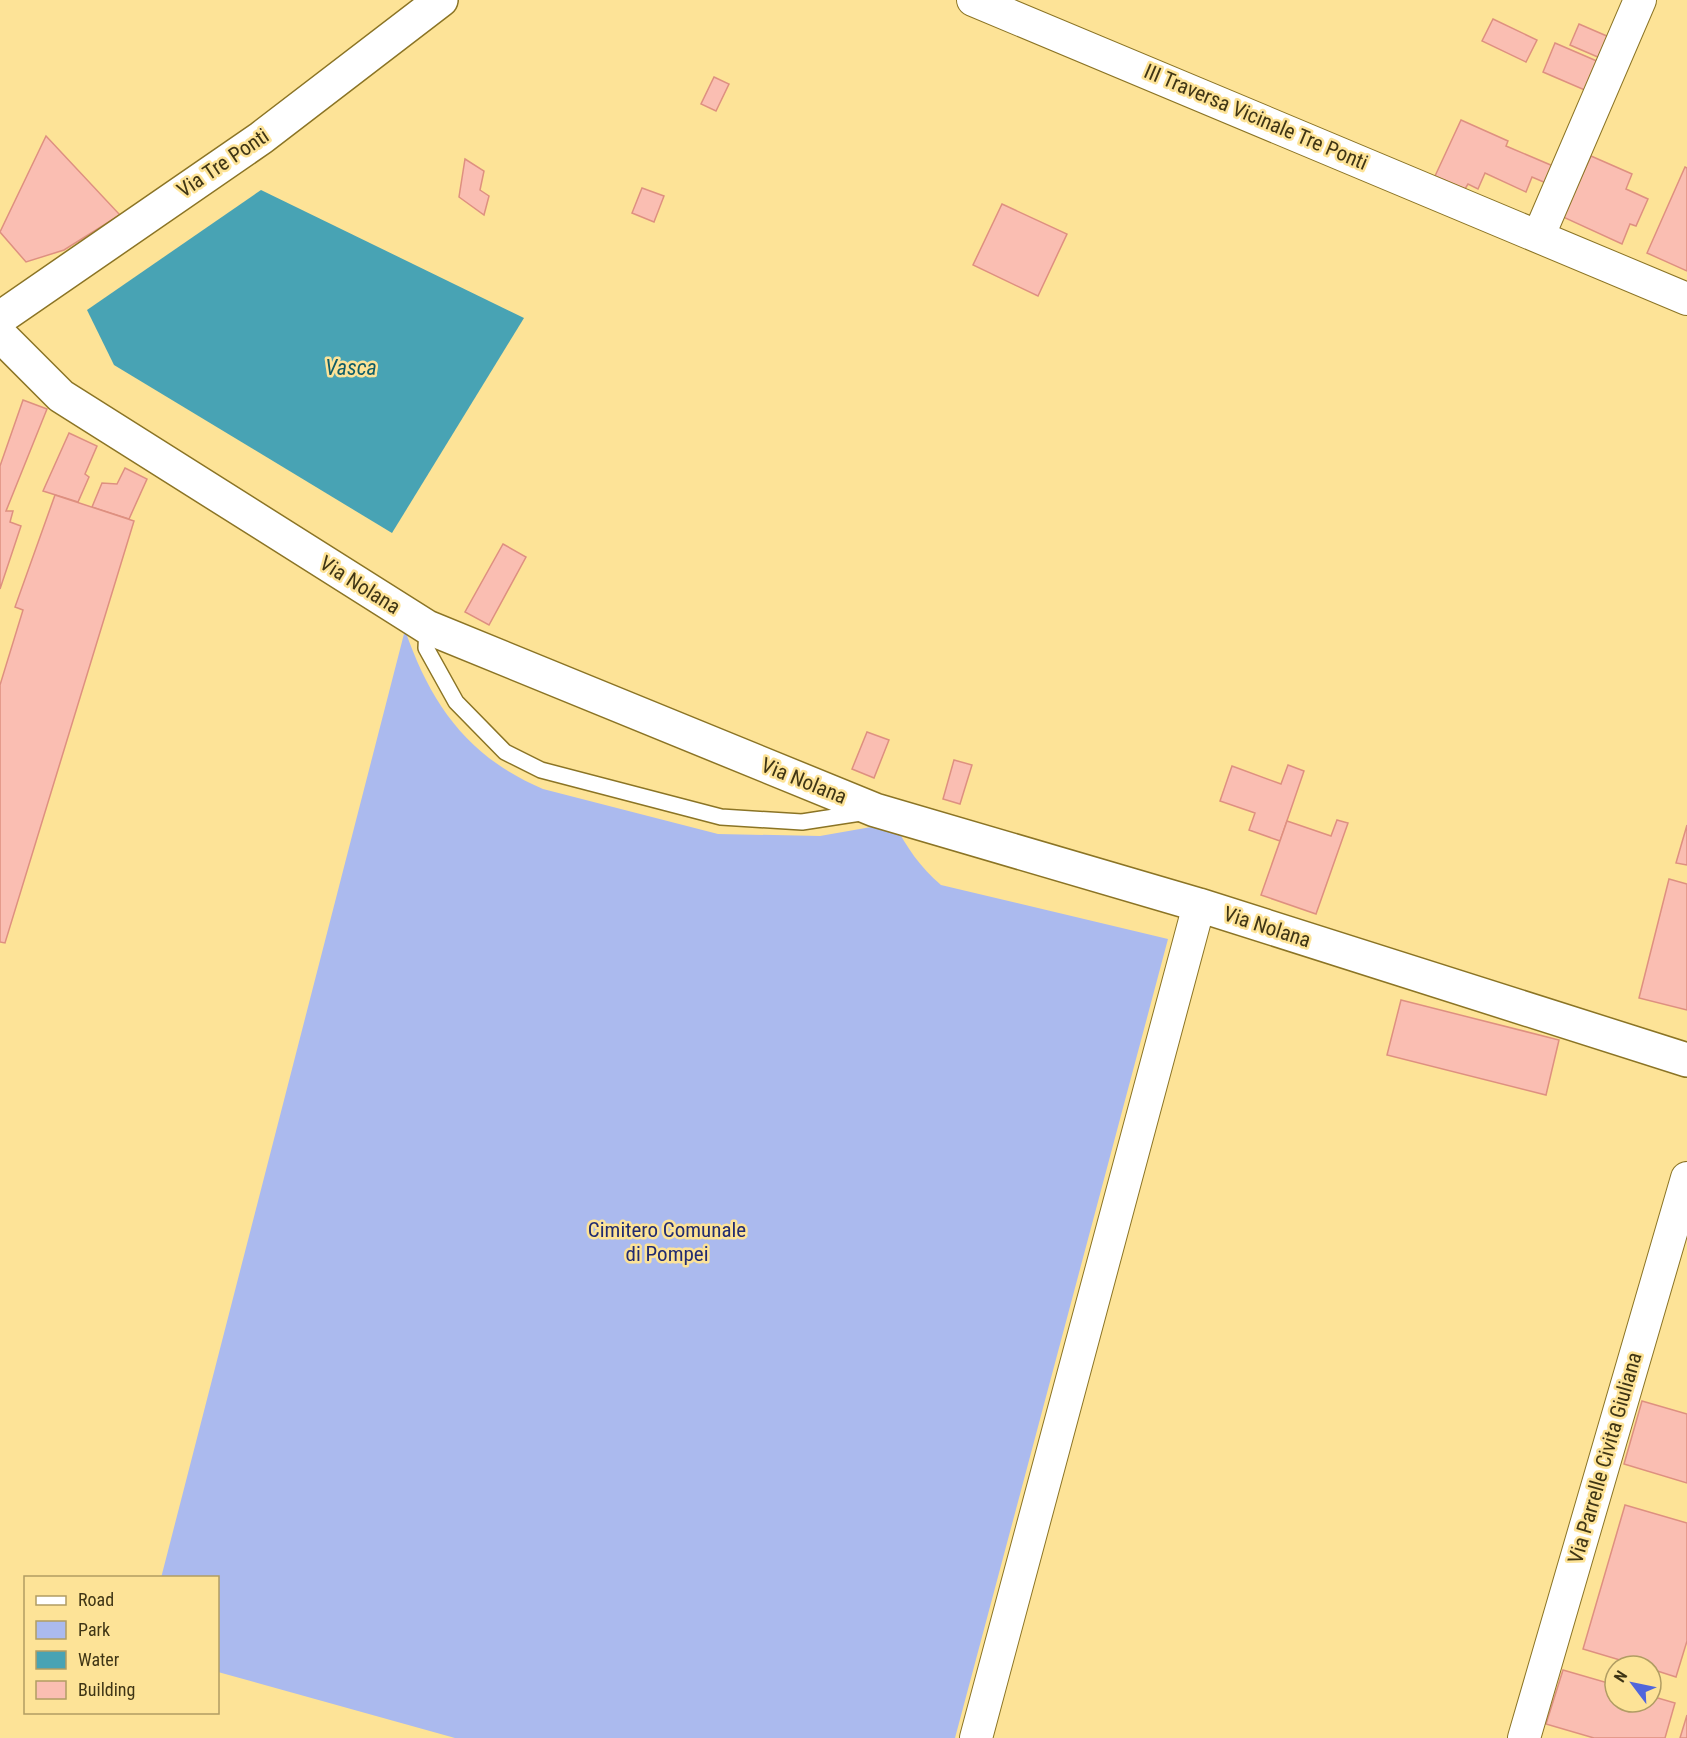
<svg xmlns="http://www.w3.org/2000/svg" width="1687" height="1738" viewBox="0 0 1687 1738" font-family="'Roboto Condensed',sans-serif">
	<rect width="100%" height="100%" fill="#fde397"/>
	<!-- green -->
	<path fill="#abbaee" d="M405 630C431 705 468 757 543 789L718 834 820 836 894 823C907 848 920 867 941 885L1168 939 955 1738H455L218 1672V1578H161Z"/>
	<!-- water -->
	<polygon fill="#48a3b4" points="261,190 524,318 392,533 114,365 87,310"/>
	<!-- building -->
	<g fill="#fabeb2" stroke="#de9080" stroke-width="1.5">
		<polygon points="1493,19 1537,40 1526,62 1482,41"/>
		<polygon points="1579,24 1616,40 1607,61 1570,45"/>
		<polygon points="1555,43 1606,65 1594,94 1543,72"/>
		<polygon points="714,77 729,84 716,111 701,104"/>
		<polygon points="1461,120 1508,141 1506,146 1553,166 1546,183 1532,177 1526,192 1485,173 1478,189 1468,184 1465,189 1435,176"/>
		<polygon points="46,136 120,215 64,250 26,262 0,232"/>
		<polygon points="1591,156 1632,174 1626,189 1648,199 1636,226 1630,224 1622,244 1563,217"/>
		<polygon points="465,159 484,171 480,190 489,196 484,215 459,197"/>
		<polygon points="1685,167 1687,168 1687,271 1647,253"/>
		<polygon points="642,188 664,196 654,222 632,213"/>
		<polygon points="1002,204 1067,234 1038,296 973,265"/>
		<polygon points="23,400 47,409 6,511 13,511 10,522 21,526 0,589 0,466"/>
		<polygon points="69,433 97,446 85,474 89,477 78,502 43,491"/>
		<polygon points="125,468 147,479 129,519 92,507 102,483 117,484"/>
		<polygon points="55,495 134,521 5,943 0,942 0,685 23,610 15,607"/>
		<polygon points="503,544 526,557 489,625 465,612"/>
		<polygon points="867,732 889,740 874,778 852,769"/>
		<polygon points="954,760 972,765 960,804 943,799"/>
		<polygon points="1288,765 1304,771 1280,841 1249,830 1255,813 1220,801 1232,766 1281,784"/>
		<polygon points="1337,820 1348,823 1316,914 1261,895 1287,821 1331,836"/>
		<polygon points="1687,825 1687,865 1676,863"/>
		<polygon points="1669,879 1687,884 1687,1010 1639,998"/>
		<polygon points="1401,1000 1559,1040 1546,1095 1387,1055"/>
		<polygon points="1642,1401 1687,1414 1687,1483 1624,1464"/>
		<polygon points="1625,1505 1687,1523 1687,1641 1676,1677 1651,1669 1651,1666 1640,1666 1583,1649"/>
		<polygon points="1563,1670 1615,1685 1615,1702 1651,1702 1651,1696 1675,1703 1665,1738 1594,1738 1546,1724"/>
		<polygon points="1687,1715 1687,1738 1680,1738"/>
	</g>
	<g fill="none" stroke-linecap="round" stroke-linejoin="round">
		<defs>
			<polyline id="service" points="427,627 426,648 456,702 505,752 541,770 721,817 802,822 867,812"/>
			<g id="minor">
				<polyline points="973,0 1687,299"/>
				<polyline points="1539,235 1640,0"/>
				<polyline points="976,1738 1199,905"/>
				<polyline points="1524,1738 1687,1178"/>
			</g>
			<g id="tertiary">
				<polyline points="0,318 261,138 441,0"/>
				<polyline points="0,335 61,396 427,627 875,810 1199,905 1687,1060"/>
			</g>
		</defs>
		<!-- service casing -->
		<use href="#service" stroke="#8b7425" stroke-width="18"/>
		<!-- minor casing -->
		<use href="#minor" stroke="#8b7425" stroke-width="34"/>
		<!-- tertiary casing -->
		<use href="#tertiary" stroke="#8b7425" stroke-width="36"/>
		<!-- service -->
		<use href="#service" stroke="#fff" stroke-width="15"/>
		<!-- minor -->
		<use href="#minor" stroke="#fff" stroke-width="32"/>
		<!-- tertiary -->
		<use href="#tertiary" stroke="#fff" stroke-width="33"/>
	</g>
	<g text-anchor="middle" stroke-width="5" stroke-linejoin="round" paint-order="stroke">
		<!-- street labels -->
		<g font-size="21" fill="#3f3515" stroke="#fde397">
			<text transform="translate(1256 117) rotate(23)" y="7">III Traversa Vicinale Tre Ponti</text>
			<text transform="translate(223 163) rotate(-34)" y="7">Via Tre Ponti</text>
			<text transform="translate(360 585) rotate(32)" y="7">Via Nolana</text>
			<text transform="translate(804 781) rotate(22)" y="7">Via Nolana</text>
			<text transform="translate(1267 927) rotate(18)" y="7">Via Nolana</text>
			<text transform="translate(1605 1458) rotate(-74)" y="7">Via Parrelle Civita Giuliana</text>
		</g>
		<!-- park labels -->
		<g font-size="21" fill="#212b70" stroke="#fde397">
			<text x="667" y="1237">Cimitero Comunale<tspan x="667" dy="24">di Pompei</tspan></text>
		</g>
		<!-- water labels -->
		<g font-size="22" font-style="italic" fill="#105d69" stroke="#fde397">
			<text x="351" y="375">Vasca</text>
		</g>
	</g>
	<!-- legend -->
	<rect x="24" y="1576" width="195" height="138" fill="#fde397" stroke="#b19d63" stroke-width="1.5"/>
	<rect x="36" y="1596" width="30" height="9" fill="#ffffff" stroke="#b19d63" stroke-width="1.5"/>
	<text x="78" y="1606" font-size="18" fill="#3f3515">Road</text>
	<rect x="36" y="1621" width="30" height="18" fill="#abbaee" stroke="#b19d63" stroke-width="1.5"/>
	<text x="78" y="1636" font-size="18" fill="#3f3515">Park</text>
	<rect x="36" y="1651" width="30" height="18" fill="#48a3b4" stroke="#b19d63" stroke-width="1.5"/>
	<text x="78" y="1666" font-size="18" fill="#3f3515">Water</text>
	<rect x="36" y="1681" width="30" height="18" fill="#fabeb2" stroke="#b19d63" stroke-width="1.5"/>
	<text x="78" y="1696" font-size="18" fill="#3f3515">Building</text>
	<!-- north arrow -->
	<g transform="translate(1633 1684) rotate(302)"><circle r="28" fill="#fde397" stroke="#b19d63" stroke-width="1.5"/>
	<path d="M0-4.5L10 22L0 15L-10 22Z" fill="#5166db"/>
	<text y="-9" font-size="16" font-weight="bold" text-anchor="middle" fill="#3f3515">N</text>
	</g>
</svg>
